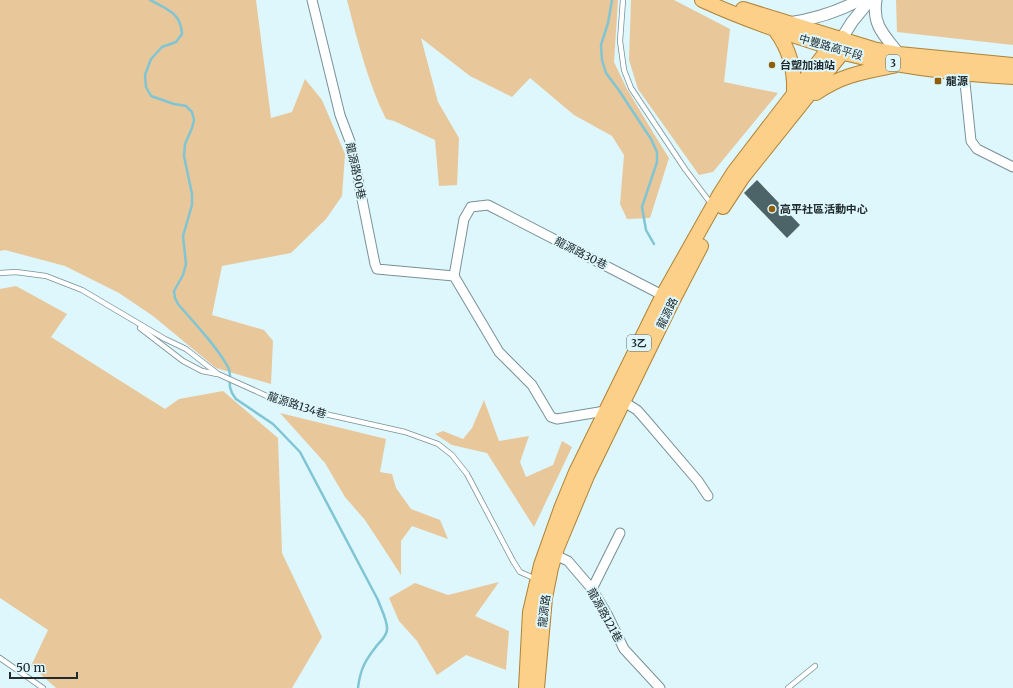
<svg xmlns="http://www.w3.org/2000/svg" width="1013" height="688" viewBox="0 0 1013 688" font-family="Merriweather,'Noto Sans TC',serif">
	<rect width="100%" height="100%" fill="#ddf7fd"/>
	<!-- green -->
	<g fill="#e8c79b">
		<polygon points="0,0 256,0 271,118 292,112 305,79 322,100 345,154 342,196 326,219 291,253 222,266 212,315 264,330 273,341 271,384 216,368 153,316 119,293 65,266 5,250 0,251"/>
		<path d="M347 0H618L614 62 627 89 654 134 669 158 650 218 627 219 620 204 624 155 612 136 574 115 530 78 512 97 470 76 421 38 438 102 459 138 457 185 439 186 435 140 394 121 386 119C368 83 357 39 347 0Z"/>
		<polygon points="631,0 674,0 730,29 724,82 778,93 713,172 699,175 638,89 629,60"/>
		<polygon points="896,0 1013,0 1013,45 897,32"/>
		<polygon points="16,286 67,314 51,337 165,409 179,399 223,391 278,438 282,553 322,637 292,688 56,688 31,666 48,630 0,598 0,289"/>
		<polygon points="484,400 499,441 529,436 520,462 526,477 553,465 562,441 572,447 534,527 487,453 452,445 435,434 443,431 463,439 472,428"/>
		<polygon points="280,413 386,439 380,472 392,474 396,488 411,509 440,520 448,539 412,526 401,541 401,575 365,520 345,497 325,463"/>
		<polygon points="499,582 475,616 509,631 506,670 466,655 437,675 417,641 399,621 389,598 415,583 448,595"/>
	</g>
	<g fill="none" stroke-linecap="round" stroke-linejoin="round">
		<!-- stream -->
		<g stroke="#80c5d3" stroke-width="2.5">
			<path d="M150 0C167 9 181 13 182 34L176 42 162 47 151 59 145 75 146 87 151 96 174 104 186 106 192 112 194 120 192 128 185 144 184 156 192 194V205L183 236 186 264 183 275 174 291 175 298 178 304C195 324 215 344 228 367 234 377 224 384 236 399L273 424 300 452 378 600C381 609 388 621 387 630 386 638 379 642 375 648 364 662 360 671 358 688"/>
			<polyline points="612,0 608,23 601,45 602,60 606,73 618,89 651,139 657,152 657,162 642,207 646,230 654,244"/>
		</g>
	</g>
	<!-- building -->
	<polygon fill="#4c6368" points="757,180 800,225 787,238 744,193"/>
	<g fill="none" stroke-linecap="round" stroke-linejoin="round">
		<defs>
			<g id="service">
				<polyline points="623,0 620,41 624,70 631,88 685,169 712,205"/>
				<polyline points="0,273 16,272 46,276 82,290 165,339 186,349 218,374 269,397 325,414 405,432 438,444 452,455 467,474 513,561 520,572 536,579"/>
				<polyline points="140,328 183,361 202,371 217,374"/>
				<polyline points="0,658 43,688"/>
				<polyline points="788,688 815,666"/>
			</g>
			<g id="minor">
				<polyline points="312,0 340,115 351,144 375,264 377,269 454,276"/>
				<polyline points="964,73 971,141 977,149 1013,167"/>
				<polyline points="619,399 637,410 645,419 698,481 708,496"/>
				<polyline points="605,411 557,419 551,417 532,385 499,352 454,276 464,219 471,207 488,205 666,297"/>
				<polyline points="551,553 568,561 592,589 607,614 624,649 660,688"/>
				<polyline points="592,589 620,533"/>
			</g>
			<g id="tertiary">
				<path d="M876 0C872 25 884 35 899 54"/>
				<path d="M789 23C815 19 837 12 860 0"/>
				<polyline points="842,38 852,22 870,0"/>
			</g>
			<g id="primary">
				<path d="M702 0C743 19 784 33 827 46 833 48 838 52 844 53 899 67 957 74 1013 77"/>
				<polyline points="743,9 873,49 899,54 1013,65"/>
				<path d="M776 31C790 50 795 69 794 92"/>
				<path d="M816 93C842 75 863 72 893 66"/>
				<polyline points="723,207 742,178 842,53 842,38"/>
				<polyline points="526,688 530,612 541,565 562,506 576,472 663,295 720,194 734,172 830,47 842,38"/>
				<polyline points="537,688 545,598 551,568 557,548 587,476 673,300 701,246"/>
			</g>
		</defs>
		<!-- service casing -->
		<use href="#service" stroke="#799196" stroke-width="6"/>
		<!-- minor casing -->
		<use href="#minor" stroke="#799196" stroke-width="11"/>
		<!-- tertiary casing -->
		<use href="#tertiary" stroke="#799196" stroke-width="13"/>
		<!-- primary casing -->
		<use href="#primary" stroke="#b08235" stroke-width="16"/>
		<!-- service -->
		<use href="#service" stroke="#fff" stroke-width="4.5"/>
		<!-- minor -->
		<use href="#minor" stroke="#fff" stroke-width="9"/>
		<!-- tertiary -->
		<use href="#tertiary" stroke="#fff" stroke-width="11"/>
		<!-- primary -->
		<use href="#primary" stroke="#fdd089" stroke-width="14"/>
	</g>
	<!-- markers -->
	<g fill="#8e5f08" stroke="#ddf7fd" stroke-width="1.5">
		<circle cx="772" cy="65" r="4"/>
		<rect x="934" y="77" width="8" height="8" rx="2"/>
		<circle cx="772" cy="209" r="4"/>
	</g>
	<g text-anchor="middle" stroke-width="4" stroke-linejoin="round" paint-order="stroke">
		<!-- shield labels -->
		<g fill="#ddf7fd" stroke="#5a686b" stroke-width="1">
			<rect x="886" y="55" width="14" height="16" rx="3"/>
			<rect x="627" y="335" width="24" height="16" rx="3"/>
		</g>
		<g font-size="10" font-weight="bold" fill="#222b2d">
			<text x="893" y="67">3</text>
			<text x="639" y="347">3乙</text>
		</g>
		<!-- street labels -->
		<g font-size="11" fill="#222b2d" stroke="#ddf7fd">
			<text transform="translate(831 47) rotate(16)" y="4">中豐路高平段</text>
			<text transform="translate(356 171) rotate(78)" y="4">龍源路90巷</text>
			<text transform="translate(581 253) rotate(27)" y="4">龍源路30巷</text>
			<text transform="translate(667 313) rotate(-64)" y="4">龍源路</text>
			<text transform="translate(297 405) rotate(18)" y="4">龍源路134巷</text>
			<text transform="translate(544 611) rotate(-83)" y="4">龍源路</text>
			<text transform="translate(605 615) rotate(61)" y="4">龍源路121巷</text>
		</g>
		<!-- poi labels -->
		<g font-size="11" font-weight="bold" fill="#222b2d" stroke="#ddf7fd" text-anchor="start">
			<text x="780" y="69">台塑加油站</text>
			<text x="946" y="85">龍源</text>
			<text x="780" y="213">高平社區活動中心</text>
		</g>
	</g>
	<!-- scale -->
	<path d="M10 672v6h67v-6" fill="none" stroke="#222b2d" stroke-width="2"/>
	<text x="16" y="672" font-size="12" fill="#222b2d" stroke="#ddf7fd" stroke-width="3" paint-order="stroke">50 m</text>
</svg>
